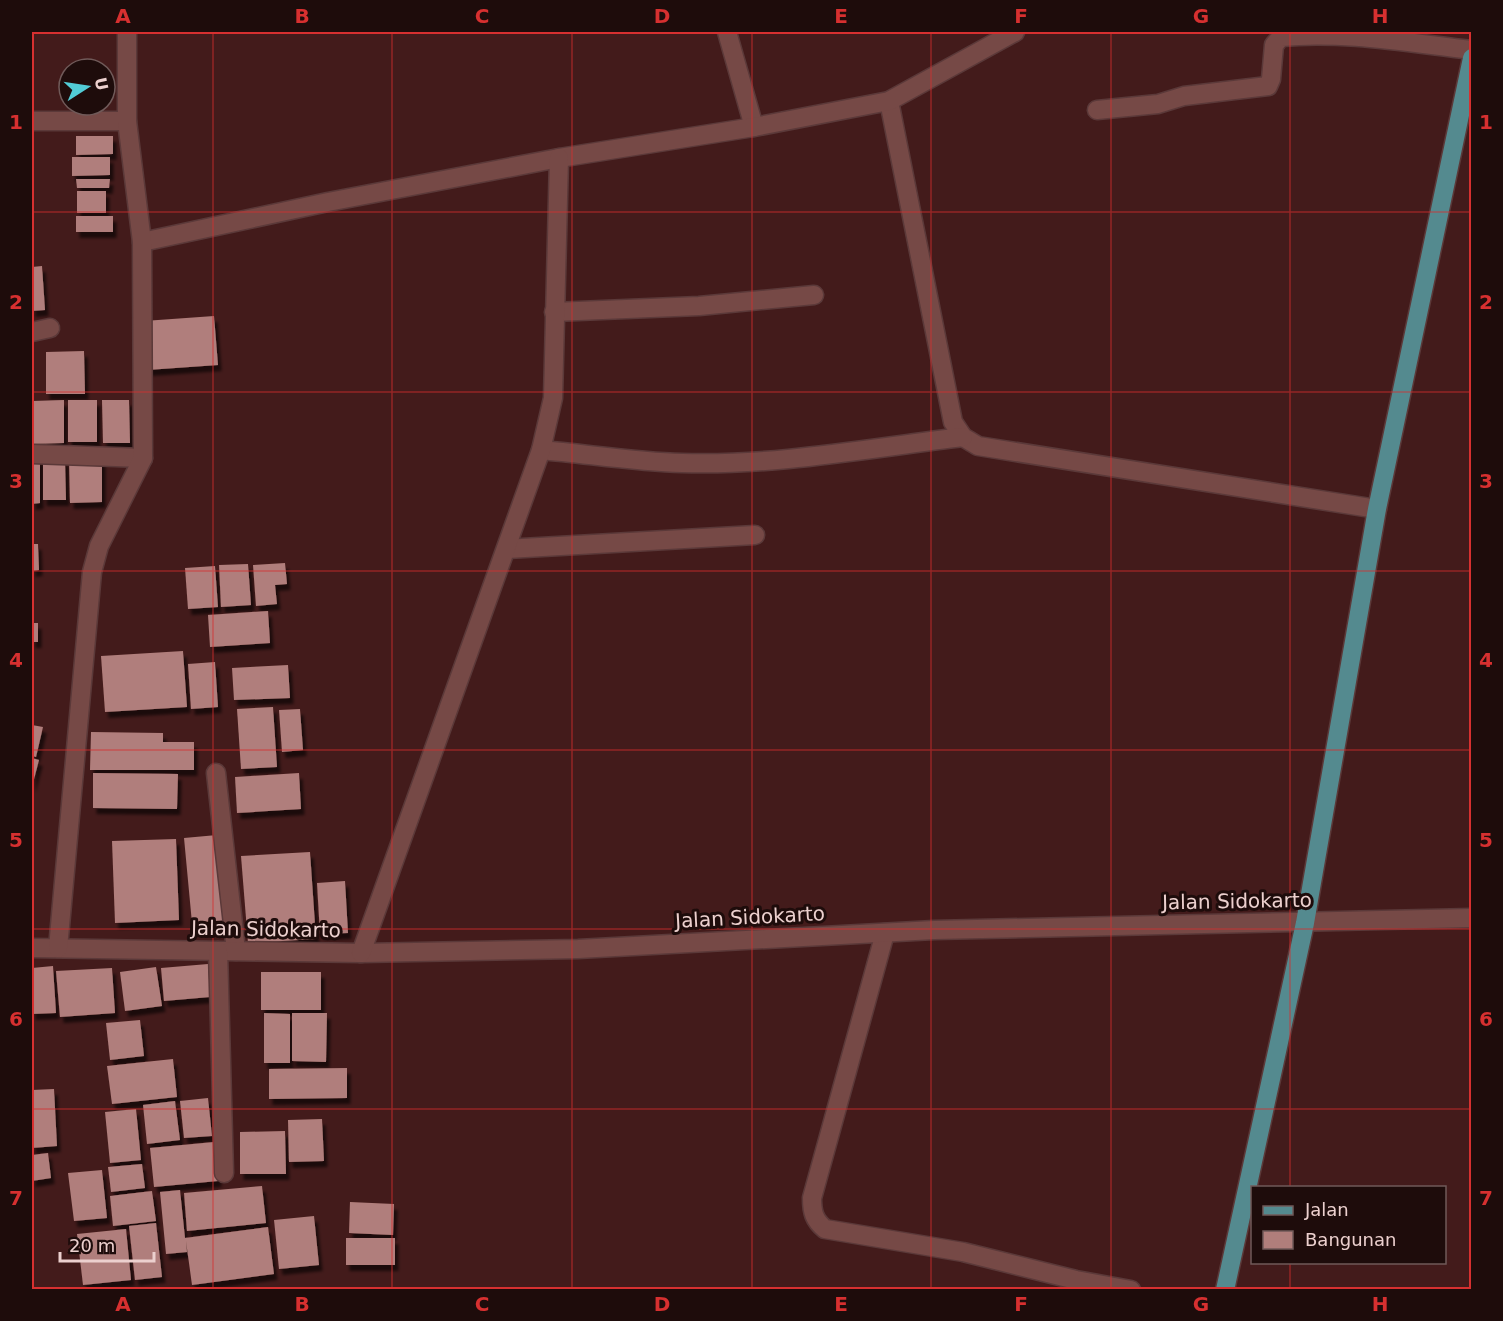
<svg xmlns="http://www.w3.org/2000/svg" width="1503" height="1321" viewBox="0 0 1503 1321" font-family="'DejaVu Sans',sans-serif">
	<defs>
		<filter id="shadow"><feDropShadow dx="3.5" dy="6" stdDeviation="1.5" flood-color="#0009"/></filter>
	</defs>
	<rect width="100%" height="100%" fill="#431b1b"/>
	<!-- building -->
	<g fill="#b07e7b" filter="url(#shadow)">
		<polygon points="76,136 113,136 113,154 76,155"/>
		<polygon points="72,157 110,157 110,175 72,176"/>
		<polygon points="76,179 110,179 109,188 77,188"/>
		<rect x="77" y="191" width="29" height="22"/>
		<rect x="76" y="216" width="37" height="16"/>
		<polygon points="42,266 45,310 32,311 32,267"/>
		<polygon points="214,316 218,365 147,370 144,321"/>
		<polygon points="84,351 85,394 46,394 46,352"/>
		<polygon points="64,400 64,443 32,444 32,401"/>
		<rect x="68" y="400" width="29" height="42"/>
		<polygon points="102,400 129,400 130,443 103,443"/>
		<polygon points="40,458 40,503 32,504 32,459"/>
		<polygon points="102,458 102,502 70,503 69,459"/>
		<polygon points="43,460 65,460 66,500 43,500"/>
		<polygon points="32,544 38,544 39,570 32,571"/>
		<polygon points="285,563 287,584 275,585 277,604 256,606 253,565"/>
		<polygon points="248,564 251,605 221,607 219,565"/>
		<polygon points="215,566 218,607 188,609 185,568"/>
		<polygon points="268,611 270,643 210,647 208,615"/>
		<rect x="32" y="623" width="6" height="19"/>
		<polygon points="183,651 187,707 105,712 101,656"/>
		<polygon points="215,662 218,707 191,709 188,664"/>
		<polygon points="288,665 290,698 234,700 232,668"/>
		<polygon points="273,707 277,767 241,769 237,709"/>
		<polygon points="300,709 303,750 282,752 279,710"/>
		<polygon points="32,725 43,727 36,757 32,756"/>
		<polygon points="91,732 163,733 163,742 194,742 194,770 90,770"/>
		<polygon points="32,758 39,760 32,787"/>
		<polygon points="93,773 178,774 177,809 93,808"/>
		<polygon points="299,773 301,809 237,813 235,777"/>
		<polygon points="217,835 226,920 192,923 184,838"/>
		<polygon points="176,839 179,920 115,923 112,841"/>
		<polygon points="310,852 316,939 248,943 241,856"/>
		<polygon points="345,881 348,933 320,934 317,883"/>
		<polygon points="208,964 210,997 164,1001 161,968"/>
		<polygon points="53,966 56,1013 32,1014 32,968"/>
		<polygon points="156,967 162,1006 125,1011 120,972"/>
		<polygon points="112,968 115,1013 60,1017 56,971"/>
		<rect x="261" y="972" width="60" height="38"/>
		<polygon points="264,1013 290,1014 290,1063 264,1063"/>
		<polygon points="292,1013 327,1013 326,1062 292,1061"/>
		<polygon points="140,1020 144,1056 110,1060 106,1023"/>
		<polygon points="173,1059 177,1097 112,1104 107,1066"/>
		<polygon points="347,1068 347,1098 269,1099 269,1069"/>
		<polygon points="54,1089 57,1146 32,1148 32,1090"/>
		<polygon points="208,1098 212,1136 184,1138 180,1101"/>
		<polygon points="175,1101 180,1140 147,1144 143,1105"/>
		<polygon points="136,1109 141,1160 110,1163 105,1112"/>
		<polygon points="322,1119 324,1161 289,1162 288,1120"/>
		<polygon points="285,1131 286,1174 240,1174 240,1132"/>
		<polygon points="214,1142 218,1181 154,1187 150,1148"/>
		<polygon points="48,1153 51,1178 32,1181 32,1155"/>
		<polygon points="142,1164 145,1188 111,1192 108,1167"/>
		<polygon points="102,1170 107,1218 74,1221 68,1173"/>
		<polygon points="262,1186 266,1223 187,1231 184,1193"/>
		<polygon points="180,1190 185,1238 268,1227 274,1274 192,1285 186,1241 187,1252 166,1254 160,1192"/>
		<polygon points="152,1191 156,1221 113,1226 110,1196"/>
		<polygon points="350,1202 394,1204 393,1235 349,1233"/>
		<polygon points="314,1216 319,1265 279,1269 274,1220"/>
		<polygon points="156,1223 162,1277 135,1280 129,1226"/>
		<polygon points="126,1229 131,1280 83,1285 77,1234"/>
		<rect x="346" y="1238" width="49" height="27"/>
	</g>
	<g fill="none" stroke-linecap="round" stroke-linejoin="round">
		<defs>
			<g id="minor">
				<polyline points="727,32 754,127"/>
				<polyline points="889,101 953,422 963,437 978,446 1377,509"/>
				<path d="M1097 110 1158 104 1184 96 1268 86 1271 79 1274 45 1281 37C1344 31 1409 43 1472 50"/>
				<polyline points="32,121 127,121"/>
				<polyline points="142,242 328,202 559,158 754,127 889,101 1015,32"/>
				<polyline points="554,312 699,306 814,295"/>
				<polyline points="32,332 50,328"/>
				<path d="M541 450C588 454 635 462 682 463 776 466 870 448 963 437"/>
				<polyline points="32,454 143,458"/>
				<polyline points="506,549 755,535"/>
				<polyline points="216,773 236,951"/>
				<path d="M885 933 812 1198C812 1212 814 1220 825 1229L963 1252 1076 1280 1131 1290"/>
				<polyline points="32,948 361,953 578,949 934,930 1472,918"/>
				<polyline points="58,948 92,572 99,546 143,458 142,242 127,121 127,32"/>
				<polyline points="218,951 224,1173"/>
				<polyline points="361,953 541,450 553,398 559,158"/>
			</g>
			<polyline id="major" points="1225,1290 1305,923 1377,509 1472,58"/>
		</defs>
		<!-- minor casing -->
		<use href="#minor" stroke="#5b3939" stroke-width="21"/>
		<!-- major casing -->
		<use href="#major" stroke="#5b3939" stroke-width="21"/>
		<!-- minor -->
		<use href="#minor" stroke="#764946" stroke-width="18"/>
		<!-- major -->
		<use href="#major" stroke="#548a8f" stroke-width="18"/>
	</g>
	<!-- grid -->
	<path fill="none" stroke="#d73030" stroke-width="1.5" stroke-opacity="0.55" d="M213 32V1290M392 32V1290M572 32V1290M752 32V1290M931 32V1290M1111 32V1290M1290 32V1188M32 212H1472M32 392H1472M32 571H1472M32 750H1472M32 929H1472M32 1109H1472M1290 1262V1290"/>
	<g text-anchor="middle" stroke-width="6" stroke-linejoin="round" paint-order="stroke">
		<!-- street labels -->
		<g font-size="20" fill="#ecd0ce" stroke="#1e0c0b">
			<text transform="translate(1237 901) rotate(-1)" y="7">Jalan Sidokarto</text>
			<text transform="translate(750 917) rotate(-3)" y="7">Jalan Sidokarto</text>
			<text transform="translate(266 929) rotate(1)" y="7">Jalan Sidokarto</text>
		</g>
	</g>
	<!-- border -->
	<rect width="1503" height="1321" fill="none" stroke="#1e0c0b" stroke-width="66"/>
	<!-- legend -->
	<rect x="1251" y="1186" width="195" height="78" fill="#1e0c0b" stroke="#705a59" stroke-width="1.5"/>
	<rect x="1263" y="1206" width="30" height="9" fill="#548a8f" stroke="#705a59" stroke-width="1.5"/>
	<text x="1305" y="1216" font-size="18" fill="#ecd0ce">Jalan</text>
	<rect x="1263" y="1231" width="30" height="18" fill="#b07e7b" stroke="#705a59" stroke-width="1.5"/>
	<text x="1305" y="1246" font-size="18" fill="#ecd0ce">Bangunan</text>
	<!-- north arrow -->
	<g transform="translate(87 87) rotate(78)"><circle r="28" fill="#1e0c0b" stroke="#705a59" stroke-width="1.5"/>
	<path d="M0-4.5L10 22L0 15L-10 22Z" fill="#52ccd6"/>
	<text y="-9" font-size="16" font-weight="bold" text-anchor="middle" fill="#ecd0ce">U</text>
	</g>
	<!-- scale -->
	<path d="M60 1252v9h94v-9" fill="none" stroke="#ecd0ce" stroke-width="3"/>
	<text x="69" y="1252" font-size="18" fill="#ecd0ce" stroke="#1e0c0b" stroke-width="4.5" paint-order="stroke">20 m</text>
	<rect x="33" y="33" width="1437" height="1255" fill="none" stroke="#d73030" stroke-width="2"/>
	<g font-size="20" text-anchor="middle" font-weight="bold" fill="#d73030">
		<text x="123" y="23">A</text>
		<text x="302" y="23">B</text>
		<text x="482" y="23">C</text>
		<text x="662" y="23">D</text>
		<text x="841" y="23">E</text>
		<text x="1021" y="23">F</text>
		<text x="1201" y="23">G</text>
		<text x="1380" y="23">H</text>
		<text x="16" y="129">1</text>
		<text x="1486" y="129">1</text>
		<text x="16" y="309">2</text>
		<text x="1486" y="309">2</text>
		<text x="16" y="488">3</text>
		<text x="1486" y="488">3</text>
		<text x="16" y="667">4</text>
		<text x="1486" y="667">4</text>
		<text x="16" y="847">5</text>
		<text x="1486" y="847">5</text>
		<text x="16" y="1026">6</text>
		<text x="1486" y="1026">6</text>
		<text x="16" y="1205">7</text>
		<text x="1486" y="1205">7</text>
		<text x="123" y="1311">A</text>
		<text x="302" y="1311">B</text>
		<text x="482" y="1311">C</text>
		<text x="662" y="1311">D</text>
		<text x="841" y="1311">E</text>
		<text x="1021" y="1311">F</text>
		<text x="1201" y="1311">G</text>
		<text x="1380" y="1311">H</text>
	</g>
</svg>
